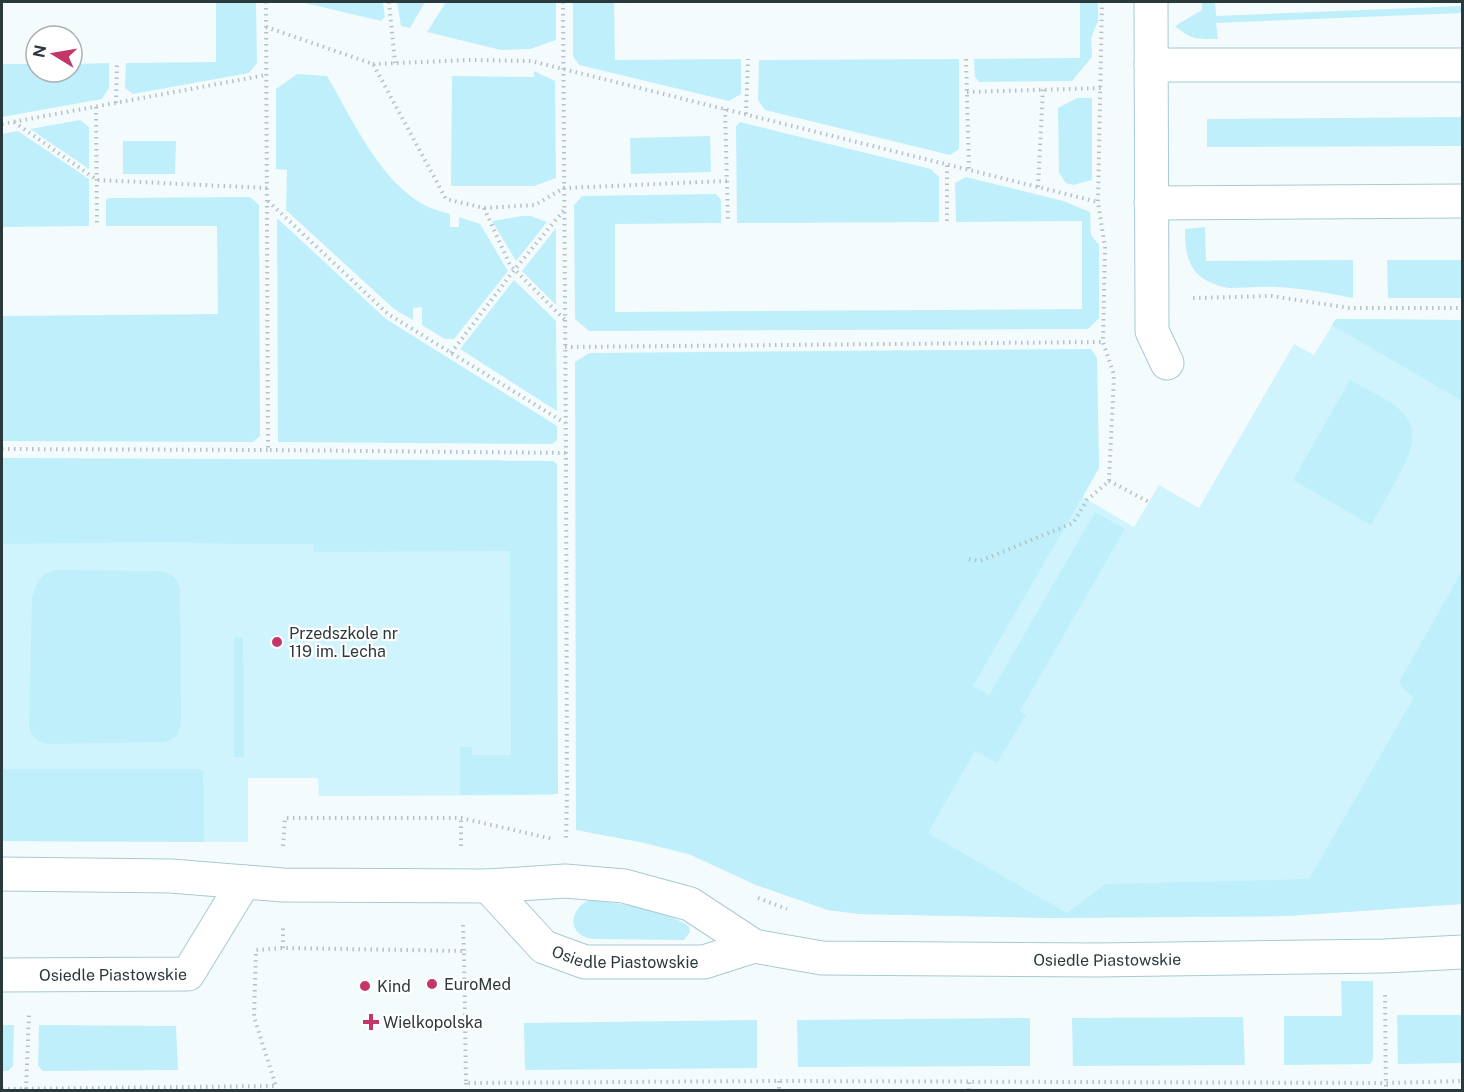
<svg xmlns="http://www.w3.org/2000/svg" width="1464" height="1092" viewBox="0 0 1464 1092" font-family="'Public Sans',sans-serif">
	<rect width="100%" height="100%" fill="#f4fbfd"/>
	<!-- built -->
	<g fill="#d0f4fd">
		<polygon points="1336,319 1462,320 1462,904 1287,916 1048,918 859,914 828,910 756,885 690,855 641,842 591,833 1097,378 1099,468 1083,497 1134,527 1159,485 1199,508 1294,344 1314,355"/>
		<polygon points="2,458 501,460 553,795 319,796 318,778 248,778 248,842 2,841"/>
	</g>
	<!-- green -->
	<g fill="#bfeffb">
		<polygon points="216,2 256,2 257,63 249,73 133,94 125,88 126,63 216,62"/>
		<polygon points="301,2 383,2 385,17 381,21"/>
		<polygon points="397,2 425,2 410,28 401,26"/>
		<polygon points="446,2 556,2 556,40 530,49 501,50 427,32"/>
		<polygon points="573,2 614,2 615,60 741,59 741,94 729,101 579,65 573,56"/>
		<polygon points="1080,2 1098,2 1098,21 1091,38 1092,57 1072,81 979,82 975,77 974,59 1080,58"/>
		<path d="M1202 2H1215L1216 16 1462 6V13L1216 23 1218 39C1197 39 1191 40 1175 26L1202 10Z"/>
		<polygon points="959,59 959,149 950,155 765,110 758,100 759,60"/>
		<polygon points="109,63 109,88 102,99 2,117 2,64 36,64 36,72 72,72 72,64"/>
		<polygon points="534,71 555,81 556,178 534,186 451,186 452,76 534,77"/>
		<path d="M297 74 327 76C352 118 375 172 416 200 426 207 438 211 450 214V227H459V217L480 224 508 271 454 339H445L422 325V307L413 308V320L394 309 286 210 287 170 276 169V89Z"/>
		<polygon points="1077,98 1092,98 1092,180 1073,185 1066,183 1059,173 1058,108"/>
		<polygon points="1462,117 1462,146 1207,147 1207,119"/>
		<polygon points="80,120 89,127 89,169 30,129"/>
		<polygon points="740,122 931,169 939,177 939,222 737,223 736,126"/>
		<polygon points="18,131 89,179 89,226 2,227 2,134"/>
		<polygon points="710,136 711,172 631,174 630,138"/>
		<polygon points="123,141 176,141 175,174 123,174"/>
		<polygon points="966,177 1063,201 1090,212 1091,235 1099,245 1099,318 1088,329 589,331 575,319 574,205 582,196 716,194 721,200 721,223 615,224 615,312 1082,309 1082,221 956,222 955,183"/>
		<polygon points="250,197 259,205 260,436 253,442 2,441 2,316 218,314 217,226 106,226 106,200 109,198"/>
		<polygon points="522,216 531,216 547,222 516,261 492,221"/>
		<polygon points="277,218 386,319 557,426 557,440 552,444 278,442"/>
		<path d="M1205 227 1206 261 1353 260V298C1327 293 1301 288 1275 287 1260 286 1244 288 1229 288 1221 287 1214 284 1207 281 1187 270 1185 250 1185 229Z"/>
		<polygon points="556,228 556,305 522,271"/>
		<polygon points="1387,260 1462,260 1462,298 1388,298"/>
		<polygon points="514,280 556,321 557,411 460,349"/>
		<polygon points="1336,319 1462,320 1462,401 1332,325"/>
		<polygon points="1091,349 1097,358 1099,468 973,686 989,695 1095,512 1125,529 1020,711 1026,715 997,763 975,751 928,833 1067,913 1106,884 1309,879 1414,697 1405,690 1399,682 1462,571 1462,904 1287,916 1048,918 859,914 828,910 756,885 690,854 640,842 576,830 575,362 589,353"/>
		<path d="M1350 380C1366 389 1390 399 1402 412 1424 434 1406 462 1394 484 1386 498 1379 512 1371 525L1293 480Z"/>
		<polygon points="2,458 553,461 557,464 558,794 460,795 460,747 472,747 472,755 511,755 510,551 314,552 313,544 233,544 170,542 2,544"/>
		<path d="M55 570 156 571C169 572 177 576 180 589L181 717C180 733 178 739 162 742L50 744C37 742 31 738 29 725L32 597C36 583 40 574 55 570Z"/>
		<polygon points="243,637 244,757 234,757 234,638"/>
		<polygon points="2,769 203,769 204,842 2,841"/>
		<path d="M589 900C620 903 663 909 689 926L690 932 684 940 598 939C595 939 591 939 588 938 567 932 570 909 589 900Z"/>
		<polygon points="1341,981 1373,981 1373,1059 1370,1064 1284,1065 1284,1016 1342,1016"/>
		<polygon points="1397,1015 1462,1015 1462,1063 1398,1064"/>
		<polygon points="1243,1017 1245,1065 1073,1066 1072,1018"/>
		<polygon points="1030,1018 1030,1066 798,1067 797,1020"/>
		<polygon points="757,1020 757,1068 525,1070 524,1023"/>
		<polygon points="2,1025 14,1025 13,1066 8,1071 2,1071"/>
		<polygon points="39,1025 176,1026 178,1070 43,1071 38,1066"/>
	</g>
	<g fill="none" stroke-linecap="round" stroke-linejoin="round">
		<defs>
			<g id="street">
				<polyline points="1151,2 1152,331 1167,363"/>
				<polyline points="1151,65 1462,65"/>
				<polyline points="1151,203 1462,201"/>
				<path id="s1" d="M2 874 171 876 283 885 488 886 565 881 624 886 690 904 754 946 822 958 1098 960 1385 956 1462 952"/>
				<path id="s2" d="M488 886 544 947 585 962H704L754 946"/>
				<path id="s3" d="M2 975 188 974 244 882"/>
			</g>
		</defs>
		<!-- street casing -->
		<use href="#street" stroke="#a6cad3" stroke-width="35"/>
		<!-- path -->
		<g stroke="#b7c0c3" stroke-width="4" stroke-dasharray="1.5 4.5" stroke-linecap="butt">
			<polyline points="266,2 268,450 566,453"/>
			<polyline points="389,2 395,63"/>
			<polyline points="563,2 566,453 567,792 566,841"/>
			<polyline points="266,27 373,64 446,199 484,208 535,205 564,188 727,181"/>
			<polyline points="966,59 969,169"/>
			<polyline points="373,64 471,60 531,61 1098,202"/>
			<polyline points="967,92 1101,88"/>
			<polyline points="116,103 117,63"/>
			<polyline points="96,107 97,226"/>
			<polyline points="725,109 728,223"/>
			<polyline points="746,114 748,59"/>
			<polyline points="14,122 97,180 267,188"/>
			<polyline points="2,124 266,75"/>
			<polyline points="1038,187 1043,89"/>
			<polyline points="268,201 388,314 565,423"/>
			<polyline points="484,208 510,265 565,320"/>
			<polyline points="947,221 947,164"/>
			<polyline points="1193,298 1271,296 1350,308 1462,308"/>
			<polyline points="565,347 1103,342"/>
			<polyline points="451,353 515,269 564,210"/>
			<polyline points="2,449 268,450"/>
			<polyline points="1109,481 1149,502"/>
			<polyline points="969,559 980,561 1073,523 1087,500 1109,481 1114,375 1103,342 1105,248 1098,202 1102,2"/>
			<polyline points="283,846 285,818 461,818 553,839"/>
			<polyline points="461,846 461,818"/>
			<polyline points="758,898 787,909"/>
			<polyline points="463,925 464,951"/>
			<polyline points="283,948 283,925"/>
			<polyline points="1385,995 1386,1090"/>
			<polyline points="779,1081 779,1090"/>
			<polyline points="466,1083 466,1090"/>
			<polyline points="2,1089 276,1086 254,1017 256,950 283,948 464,951 466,1083 779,1081 1386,1083 1462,1081"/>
			<polyline points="26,1089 29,1015"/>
			<polyline points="969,1090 969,1082"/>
		</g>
		<!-- street -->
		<use href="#street" stroke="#fff" stroke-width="33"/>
	</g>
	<!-- markers -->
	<g fill="#c33667" stroke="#fff" stroke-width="2">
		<circle cx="277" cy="642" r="6"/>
		<circle cx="432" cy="984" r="6"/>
		<circle cx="365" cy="986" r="6"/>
		<path d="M368 1013h6v6h6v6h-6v6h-6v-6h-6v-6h6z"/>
	</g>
	<g text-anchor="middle" stroke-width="4.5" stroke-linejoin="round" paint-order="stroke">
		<!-- poi labels -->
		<g font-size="16" fill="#2a393c" stroke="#fff" text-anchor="start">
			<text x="289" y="639">Przedszkole nr<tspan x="289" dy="18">119 im. Lecha</tspan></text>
			<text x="444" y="990">EuroMed</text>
			<text x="377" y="992">Kind</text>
			<text x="383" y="1028">Wielkopolska</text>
		</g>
		<!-- street labels -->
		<g font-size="16" fill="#2a393c" stroke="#fff">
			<text dy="6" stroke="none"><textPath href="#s2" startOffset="166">Osiedle Piastowskie</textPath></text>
			<text dy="6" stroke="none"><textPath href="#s1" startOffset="1122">Osiedle Piastowskie</textPath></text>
			<text dy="6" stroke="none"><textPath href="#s3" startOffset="111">Osiedle Piastowskie</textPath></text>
		</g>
	</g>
	<!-- border -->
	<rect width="1464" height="1092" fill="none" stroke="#2a393c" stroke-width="6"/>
	<!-- north arrow -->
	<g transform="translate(54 54) rotate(281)"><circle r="28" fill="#ffffff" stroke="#aab0b1" stroke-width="1.5"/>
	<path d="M0-4.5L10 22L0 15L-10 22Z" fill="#c33667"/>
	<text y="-9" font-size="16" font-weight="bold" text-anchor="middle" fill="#2a393c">N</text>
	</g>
</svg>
